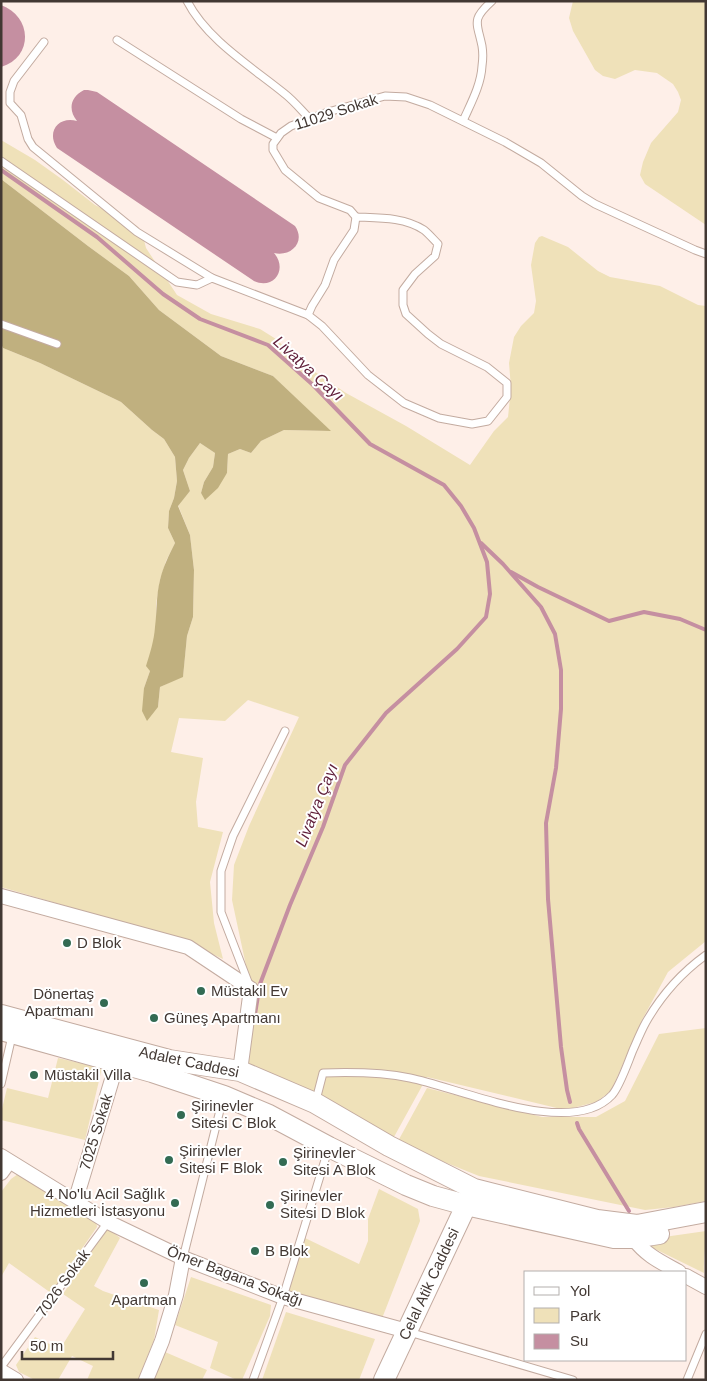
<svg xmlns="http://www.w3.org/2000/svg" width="707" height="1381" viewBox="0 0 707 1381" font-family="Arial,sans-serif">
	<rect width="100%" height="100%" fill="#feefe8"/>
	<!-- green -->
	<g fill="#efe1b9">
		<polygon points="573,1 706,1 706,225 645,184 640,175 643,162 651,143 678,112 681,100 678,92 673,84 657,73 635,70 615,79 603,76 595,70 573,31 569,18"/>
		<polygon points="1,140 35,160 63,180 95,205 137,226 143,236 146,248 177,295 211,314 260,329 276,339 299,361 346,393 406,426 470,465 494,431 508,417 511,388 509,363 514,337 521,326 534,313 536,301 531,265 535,243 539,237 542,236 568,247 598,271 610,277 660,286 698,305 706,306 706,941 668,972 642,1020 611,1091 596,1102 565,1110 427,1077 389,1146 240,1071 251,989 232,900 234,865 249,826 299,717 248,700 225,721 179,718 171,752 203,758 196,802 198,827 223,832 210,882 214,923 223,959 183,940 1,887 1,344 3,348 40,363 121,402 152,430 164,439 175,457 177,481 174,498 169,511 168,528 175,543 166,561 160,580 156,604 156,626 150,671 144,688 158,707 160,687 183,676 187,636 193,617 194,570 190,535 178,505 190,491 183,470 189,458 200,443 215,453 213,467 204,482 201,493 206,499 227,473 228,454 240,449 251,453 261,441 284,430 330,431 273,376 221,356 159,310 129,276 88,246 1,179"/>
		<polygon points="706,1028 706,1201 674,1207 645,1210 479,1176 397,1143 427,1088 542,1117 596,1117 625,1101 659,1034"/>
		<polygon points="58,1058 102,1068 85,1140 1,1120 1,1113 7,1088 48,1098"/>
		<polygon points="18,1174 96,1221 97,1227 51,1293 9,1263 1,1277 1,1192 11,1179"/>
		<polygon points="379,1189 418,1209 420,1221 381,1321 290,1291 290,1285 305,1238 359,1264 368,1241 368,1219"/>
		<polygon points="109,1229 120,1238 94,1286 103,1291 159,1310 154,1340 138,1380 87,1380 93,1366 72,1356 58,1380 35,1380 19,1372 16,1365 35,1337 60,1349 85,1309 63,1294 105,1231"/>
		<path d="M706 1231C706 1245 703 1259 704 1273L655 1249 649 1245 650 1239Z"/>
		<polygon points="191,1277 271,1305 270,1316 242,1380 237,1380 210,1368 218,1342 175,1325"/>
		<polygon points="286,1312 375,1339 359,1380 262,1380"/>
		<polygon points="165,1352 207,1370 202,1380 154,1380"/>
	</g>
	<!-- forest -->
	<path fill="#c0b07f" d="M1 179 88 246 129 276 159 310 221 356 273 376 331 431 284 430 261 441 251 453 240 449 228 454 227 473 218 488 205 500 201 493 204 482 213 467 215 453 200 443 189 458 183 470 190 491 178 506 190 535 194 570 193 617 187 636 183 677 160 687 158 707 147 721 142 711 144 688 150 671 146 666C150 653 154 641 155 627 157 611 156 596 160 580 163 567 169 555 175 543L168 528 169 511 174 498 177 481 175 457 164 439 152 430 121 402 40 363 3 348 1 344Z"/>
	<!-- water -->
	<g fill="#c58fa1">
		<path d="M1 5C32 16 34 57 1 67Z"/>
		<path d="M84 90H88L97 92 295 226C306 242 291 257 274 253 288 269 274 290 254 281L57 148C46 131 59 116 77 121 68 110 70 97 84 90Z"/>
	</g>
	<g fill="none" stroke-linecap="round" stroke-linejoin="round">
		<!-- stream -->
		<g stroke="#c58fa1" stroke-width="4">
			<polyline points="1,170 97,237 163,294 200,319 268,345 313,385 370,444 444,485 461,506 474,528 487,562 490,594 486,617 457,649 386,713 345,765 323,827 290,905 260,984 254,1020"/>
			<polyline points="481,543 503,564 541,607 555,634 561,670 561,709 556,768 546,823 548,899 561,1047 567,1090 570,1102"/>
			<polyline points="511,572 538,587 609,621 644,612 680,619 706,630"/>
			<polyline points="577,1123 579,1129 629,1211"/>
		</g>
		<defs>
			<g id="lane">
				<path d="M187 1C207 40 252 67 285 94 294 101 302 111 310 119"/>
				<polyline points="117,40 241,119 277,138"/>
				<polyline points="44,42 14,81 10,92 10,103 21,115 28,139 33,147 137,232 212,278"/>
				<path d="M463 121C471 103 481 85 482 66 483 59 483 52 482 46 477 22 471 20 492 1"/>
				<polyline points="1,161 177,282 197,285 212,278 308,315 312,306 325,285 334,260 354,230 356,217 350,210 319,198 285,170 273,150 273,144 281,133 291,126 328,112 385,96 406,97 430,105 505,142 541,163 582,196 595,204 695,250 706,254"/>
				<path d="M308 315 322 326 368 375 404 403 439 418 472 424 488 421 507 397V383L487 367 441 344 428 334 406 314 403 305V290L415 274 435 256 438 244C434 240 429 234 424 230 404 217 379 218 356 217"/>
				<polyline points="1,324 57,344"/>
				<polyline points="250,987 221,912 221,871 233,836 285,731"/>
				<polyline points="1,1084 12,1036"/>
				<path d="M316 1100 323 1073C352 1072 381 1072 410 1078 460 1088 571 1139 612 1095 620 1086 628 1062 633 1050 637 1041 641 1031 646 1022 661 996 681 973 706 955"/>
				<polyline points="183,1258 223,1098"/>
				<polyline points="409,1332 573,1380"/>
				<polyline points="1,1367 108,1222"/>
				<polyline points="253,1380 283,1297 328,1150"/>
				<polyline points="687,1380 706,1334"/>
			</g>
			<g id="street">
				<polyline points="1,896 188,947 251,989 240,1071"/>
				<polyline points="1,1156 108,1222 183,1258 283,1297 407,1331"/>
				<polyline points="1,1173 9,1162"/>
				<polyline points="75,1202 117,1063"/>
				<path d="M635 1233 633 1238C647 1256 659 1261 679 1272"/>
				<polyline points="686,1276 706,1287"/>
				<polyline points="1,1371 16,1380"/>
				<polyline points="146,1380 162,1341 176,1295 183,1258"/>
			</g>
			<g id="secondary">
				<polyline points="1,1015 169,1060 240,1071 315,1103 389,1146 474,1189 597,1220 637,1225 706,1212"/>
				<polyline points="1,1030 152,1072 224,1096 269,1115 329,1147 406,1185 433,1196 466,1205 614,1238 633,1238 659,1234"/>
				<polyline points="384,1380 472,1193"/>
			</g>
		</defs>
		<!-- lane casing -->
		<use href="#lane" stroke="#c3aba0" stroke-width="9"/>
		<!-- street casing -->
		<use href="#street" stroke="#c3aba0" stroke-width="16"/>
		<!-- secondary casing -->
		<use href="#secondary" stroke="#c3aba0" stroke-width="22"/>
		<!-- lane -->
		<use href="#lane" stroke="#fff" stroke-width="7"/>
		<!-- street -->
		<use href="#street" stroke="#fff" stroke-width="14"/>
		<!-- secondary -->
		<use href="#secondary" stroke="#fff" stroke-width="20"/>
	</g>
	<!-- markers -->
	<g fill="#336b53" stroke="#fff" stroke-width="2">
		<circle cx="67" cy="943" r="5"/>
		<circle cx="201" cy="991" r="5"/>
		<circle cx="104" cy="1003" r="5"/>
		<circle cx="154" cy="1018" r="5"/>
		<circle cx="34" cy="1075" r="5"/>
		<circle cx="181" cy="1115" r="5"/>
		<circle cx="169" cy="1160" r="5"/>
		<circle cx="283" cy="1162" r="5"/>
		<circle cx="175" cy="1203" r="5"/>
		<circle cx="270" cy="1205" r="5"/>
		<circle cx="255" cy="1251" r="5"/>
		<circle cx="144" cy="1283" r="5"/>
	</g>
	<g text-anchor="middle" stroke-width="4" stroke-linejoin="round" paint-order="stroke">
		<!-- street labels -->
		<g font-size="15" fill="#423833" stroke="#fff">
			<text transform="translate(336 112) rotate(-18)" y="5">11029 Sokak</text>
			<text transform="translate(189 1062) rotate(12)" y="5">Adalet Caddesi</text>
			<text transform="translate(96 1132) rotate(-73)" y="5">7025 Sokak</text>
			<text transform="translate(235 1276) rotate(21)" y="5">Ömer Bagana Sokağı</text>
			<text transform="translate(63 1283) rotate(-54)" y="5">7026 Sokak</text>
			<text transform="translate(429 1284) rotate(-65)" y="5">Celal Atik Caddesi</text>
		</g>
		<!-- poi labels -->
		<g font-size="15" fill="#423833" stroke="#fff" text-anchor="start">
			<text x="77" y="948">D Blok</text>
			<text x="211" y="996">Müstakil Ev</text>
			<text x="94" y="999" text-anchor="end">Dönertaş<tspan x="94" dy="17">Apartmanı</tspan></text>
			<text x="164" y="1023">Güneş Apartmanı</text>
			<text x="44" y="1080">Müstakil Villa</text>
			<text x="191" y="1111">Şirinevler<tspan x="191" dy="17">Sitesi C Blok</tspan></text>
			<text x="179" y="1156">Şirinevler<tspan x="179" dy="17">Sitesi F Blok</tspan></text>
			<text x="293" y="1158">Şirinevler<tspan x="293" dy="17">Sitesi A Blok</tspan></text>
			<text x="165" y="1199" text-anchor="end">4 No'lu Acil Sağlık<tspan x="165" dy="17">Hizmetleri İstasyonu</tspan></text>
			<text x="280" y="1201">Şirinevler<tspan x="280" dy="17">Sitesi D Blok</tspan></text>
			<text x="265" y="1256">B Blok</text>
			<text x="144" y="1305" text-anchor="middle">Apartman</text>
		</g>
		<!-- water labels -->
		<g font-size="16" font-style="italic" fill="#5f1e39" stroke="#fff">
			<text transform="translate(309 368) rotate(42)" y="6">Livatya Çayı</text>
			<text transform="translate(316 805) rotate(-68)" y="6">Livatya Çayı</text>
		</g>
	</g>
	<!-- border -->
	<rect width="707" height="1381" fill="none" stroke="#423833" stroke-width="5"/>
	<!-- legend -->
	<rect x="524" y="1271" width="162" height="90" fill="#ffffff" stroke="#b3afad"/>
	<rect x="534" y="1287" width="25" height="8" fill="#ffffff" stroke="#b3afad"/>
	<text x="570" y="1296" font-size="15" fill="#423833">Yol</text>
	<rect x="534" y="1308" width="25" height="15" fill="#efe1b9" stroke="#b3afad"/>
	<text x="570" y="1321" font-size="15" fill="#423833">Park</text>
	<rect x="534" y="1334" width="25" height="15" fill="#c58fa1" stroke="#b3afad"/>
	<text x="570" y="1346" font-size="15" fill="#423833">Su</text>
	<!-- scale -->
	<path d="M22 1351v8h91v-8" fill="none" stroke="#423833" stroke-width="2.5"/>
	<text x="30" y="1351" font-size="15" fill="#423833" stroke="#ffffff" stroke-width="4" paint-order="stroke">50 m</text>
</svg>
